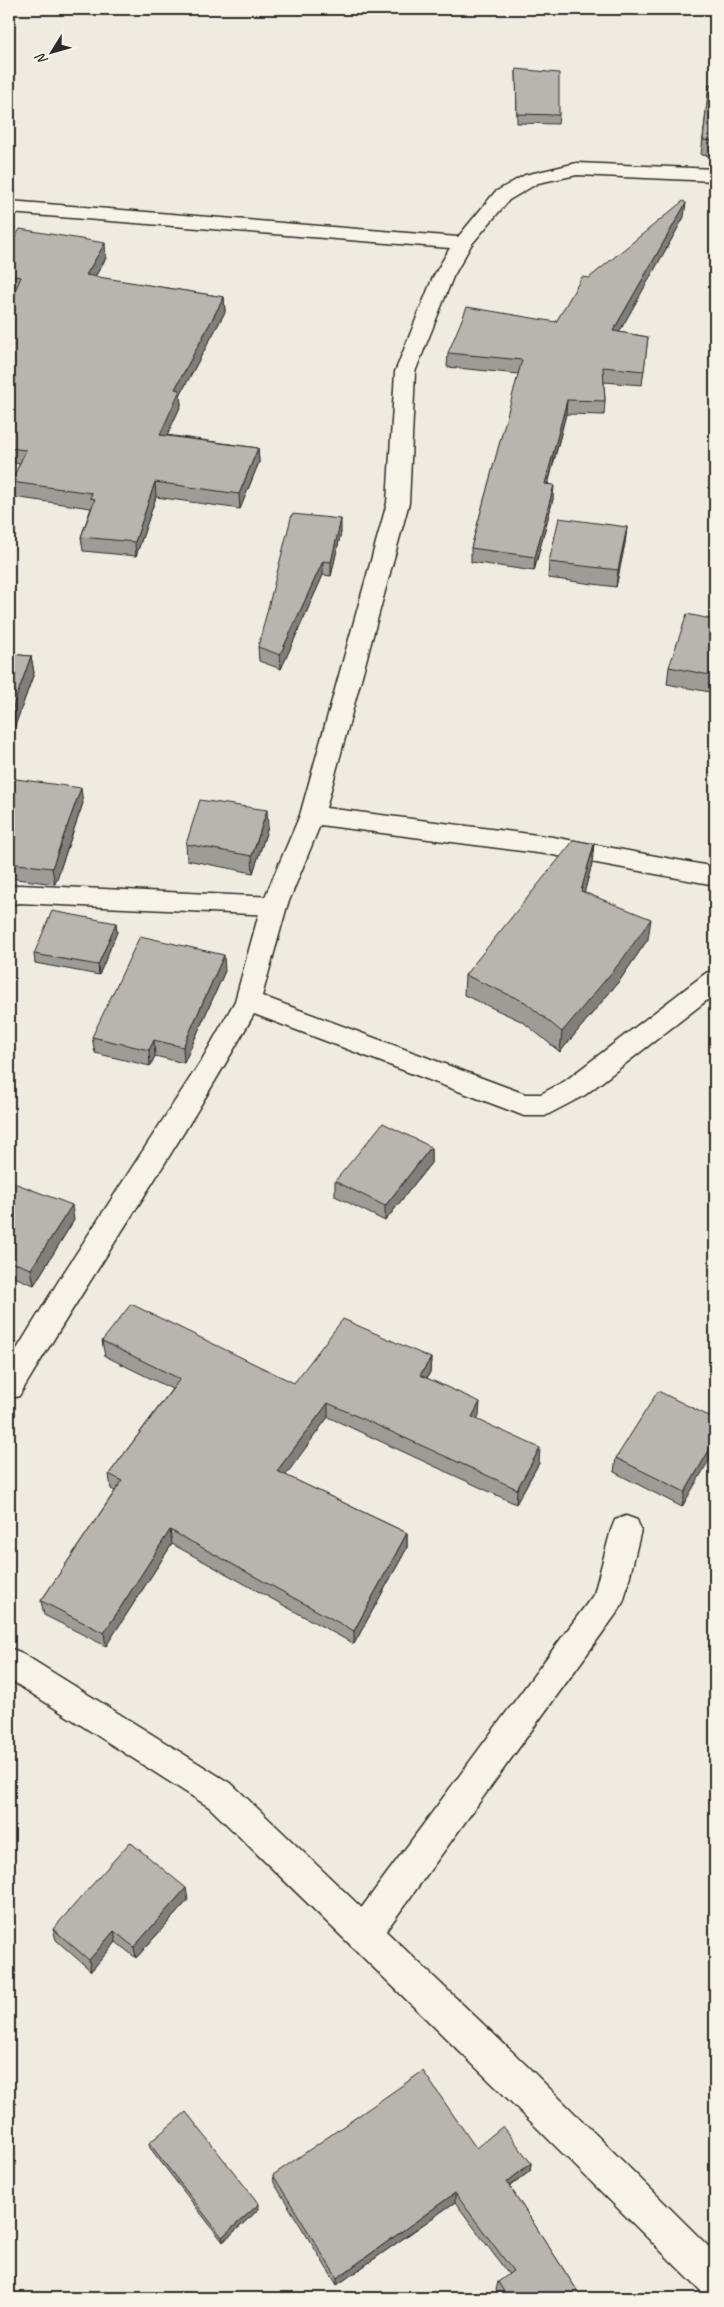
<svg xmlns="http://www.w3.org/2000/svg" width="724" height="2307" viewBox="0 0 724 2307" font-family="Caveat,sans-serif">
	<rect width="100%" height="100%" fill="#efebe0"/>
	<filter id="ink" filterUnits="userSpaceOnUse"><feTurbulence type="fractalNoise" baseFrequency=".02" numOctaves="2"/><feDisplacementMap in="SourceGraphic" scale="10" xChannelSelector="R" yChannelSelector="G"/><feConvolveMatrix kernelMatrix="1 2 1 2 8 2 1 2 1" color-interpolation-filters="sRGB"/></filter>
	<g filter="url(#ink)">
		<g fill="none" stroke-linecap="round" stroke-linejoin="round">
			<defs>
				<g id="service">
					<polygon points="19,885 274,897 283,899 287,906 283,913 274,915 19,903 9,905 9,887"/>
					<polygon points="626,1516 637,1520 641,1530 624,1600 619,1610 375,1946 363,1951 351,1946 346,1934 351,1922 594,1594 611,1530 615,1520"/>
				</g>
				<g id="minor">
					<path d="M577 163 715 169V181L577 175 538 183 509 200 471 245 453 277 415 372 409 503 326 808 553 837 715 867V885L553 855 320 825 287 906 262 996 525 1094H541L565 1081 706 973 715 970V994L585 1095 545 1116H524L514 1112 254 1014C181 1144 96 1268 19 1396L9 1399V1362L61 1277 203 1058 235 1001 261 906 300 815 387 503 395 372 433 277 450 248 9 213V201L458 237 495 192 525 175Z"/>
					<polygon points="9,1648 20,1652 233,1785 526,2065 715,2253 715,2298 702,2292 500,2091 209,1807 9,1679"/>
				</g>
			</defs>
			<!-- service casing -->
			<use href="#service" stroke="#2b2b2b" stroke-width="3"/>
			<!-- minor casing -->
			<use href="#minor" stroke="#2b2b2b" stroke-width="3"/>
			<!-- service -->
			<use href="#service" fill="#f7f3e8" fill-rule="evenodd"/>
			<!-- minor -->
			<use href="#minor" fill="#f7f3e8" fill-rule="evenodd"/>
		</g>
		<!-- wall -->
		<g fill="#9e9c96" stroke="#2b2b2b">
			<polygon points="516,69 559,115 558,124 517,123"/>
			<polygon points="709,85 715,86 715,156 701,155"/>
			<polygon points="684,217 619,332 648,337 642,385 604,382 605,401 604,415 566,414 548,485 553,499 534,571 471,562 471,548 519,374 447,367 448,353 556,322 589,278"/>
			<polygon points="9,247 106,258 95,277 224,297 225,312 180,395 181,405 167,435 258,448 259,462 240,509 156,497 136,556 83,551 81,537 91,508 13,497 11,482 20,464 9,462 9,304 15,290 9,289"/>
			<polygon points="627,527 625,543 616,587 548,578 549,562"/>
			<polygon points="341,532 331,576 323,575 281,669 259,661 258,647"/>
			<polygon points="715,620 715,693 667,684 669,667"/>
			<polygon points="9,654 31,656 34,673 12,734 9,734"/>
			<polygon points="9,778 83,803 55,884 9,878"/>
			<polygon points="268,827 253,873 187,860 186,844"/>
			<polygon points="592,864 584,893 648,939 620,980 560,1052 523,1022 464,995 465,975"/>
			<polygon points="116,923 117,932 99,975 35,963 34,954"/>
			<polygon points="225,971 184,1063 155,1056 150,1066 95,1053 92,1037"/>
			<polygon points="431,1147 431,1163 385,1221 335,1196 335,1181"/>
			<polygon points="9,1181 74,1220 34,1285 9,1275"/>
			<polygon points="102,1341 294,1383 431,1358 430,1372 427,1378 479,1416 477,1420 539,1463 516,1504 328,1417 285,1475 407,1533 407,1548 354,1644 172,1544 106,1646 44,1615 41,1601 115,1491 111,1489 109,1474 172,1389 105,1356"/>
			<polygon points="715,1419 682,1507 614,1472 616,1458"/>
			<polygon points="188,1900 136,1958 116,1942 91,1971 56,1940 53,1929"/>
			<polygon points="149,2143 259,2209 223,2242 150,2148"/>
			<polygon points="476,2148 531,2163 530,2171 510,2187 582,2298 502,2298 496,2290 498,2282 509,2275 455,2202 337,2285 274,2183 273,2175"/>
		</g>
		<!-- shaded-wall -->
		<g fill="#817f7a" stroke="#2b2b2b">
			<polygon points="686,203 684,217 612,345 613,331"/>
			<polygon points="105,243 106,258 87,290 86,275"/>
			<polygon points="224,297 225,312 180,395 181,405 161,449 160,435 175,389"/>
			<polygon points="567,400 566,414 544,498 545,484"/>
			<polygon points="258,448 259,462 240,509 239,494"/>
			<polygon points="155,482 156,497 136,556 135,542"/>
			<polygon points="554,485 553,499 534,571 535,557"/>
			<polygon points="341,519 341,532 331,576 331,562"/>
			<polygon points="627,527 625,543 616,587 618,570"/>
			<polygon points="323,561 323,575 281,669 280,655"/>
			<polygon points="31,656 34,673 12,734 9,718"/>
			<polygon points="81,788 83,803 55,884 52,868"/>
			<polygon points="267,810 268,827 253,873 252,856"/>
			<polygon points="594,844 592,864 579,911 581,891"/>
			<polygon points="651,919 648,939 620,980 560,1052 562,1032"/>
			<polygon points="116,923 117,932 99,975 98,965"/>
			<polygon points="224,955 225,971 184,1063 183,1047"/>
			<polygon points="154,1040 155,1056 150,1066 149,1050"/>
			<polygon points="431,1147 431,1163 385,1221 385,1206"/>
			<polygon points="72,1205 74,1220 34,1285 31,1269"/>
			<polygon points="431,1358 430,1372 420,1390 420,1375"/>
			<polygon points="480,1402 479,1416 471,1432 472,1417"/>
			<polygon points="328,1403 328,1417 278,1486 277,1471"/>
			<polygon points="715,1440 715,1450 682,1507 685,1492"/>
			<polygon points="540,1448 539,1463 516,1504 517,1489"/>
			<polygon points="170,1530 172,1544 106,1646 104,1633"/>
			<polygon points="407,1533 407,1548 354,1644 354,1631"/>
			<polygon points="186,1888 188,1900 136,1958 134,1947"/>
			<polygon points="114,1931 116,1942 91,1971 89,1960"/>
			<polygon points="531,2163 530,2171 505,2190 507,2182"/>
			<polygon points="455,2193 455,2202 337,2285 337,2278"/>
			<polygon points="259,2204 259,2209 223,2242 222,2237"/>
		</g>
		<!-- building -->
		<g fill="#b8b5ae" stroke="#2b2b2b">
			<polygon points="516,69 559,73 559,115 517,114"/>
			<polygon points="709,85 715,86 715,141 703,140"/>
			<polygon points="683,201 686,203 613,331 648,337 644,371 603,367 605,401 567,400 545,484 554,485 535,557 471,548 522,360 448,353 467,307 556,322 582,277 589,278"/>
			<polygon points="20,229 105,243 86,275 224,297 175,389 180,390 160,435 258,448 239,494 155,482 135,542 81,537 95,499 90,498 92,493 11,482 26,450 9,448 9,304 21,277 9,275 9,247"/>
			<polygon points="292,514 341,519 331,562 323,561 280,655 258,647"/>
			<polygon points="559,518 627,527 618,570 549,562"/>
			<polygon points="687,614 715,620 715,676 669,667"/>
			<polygon points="9,654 31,656 9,718"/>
			<polygon points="9,778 81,788 52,868 9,863"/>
			<polygon points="200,800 267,810 252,856 186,844"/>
			<polygon points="574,840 594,844 581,891 651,919 622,960 562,1032 525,1002 465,975"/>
			<polygon points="52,911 116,923 98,965 34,954"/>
			<polygon points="140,936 224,955 183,1047 154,1040 149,1050 92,1037"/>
			<polygon points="383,1123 431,1147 385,1206 335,1181"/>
			<polygon points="9,1181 72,1205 31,1269 9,1261"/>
			<polygon points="131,1304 294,1383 343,1319 431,1358 420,1375 480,1402 472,1417 540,1448 517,1489 328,1403 277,1471 407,1533 354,1631 170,1530 104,1633 41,1601 122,1481 109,1474 180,1379 102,1341"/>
			<polygon points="658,1391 715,1419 715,1440 685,1492 616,1458"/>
			<polygon points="130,1842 186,1888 134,1947 114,1931 89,1960 53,1929"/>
			<polygon points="423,2071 476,2148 503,2126 531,2163 507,2182 582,2298 508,2298 498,2282 513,2271 455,2193 337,2278 273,2175"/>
			<polygon points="186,2112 259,2204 222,2237 149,2143"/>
		</g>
	</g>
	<!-- margin -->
	<rect width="724" height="2307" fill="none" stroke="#f7f3e8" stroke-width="30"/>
	<rect x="15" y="15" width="694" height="2277" fill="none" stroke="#2b2b2b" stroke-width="2" filter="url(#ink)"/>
	<!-- north arrow -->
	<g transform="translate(52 52) rotate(233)" stroke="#f7f3e8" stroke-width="4" paint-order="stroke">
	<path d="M0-4L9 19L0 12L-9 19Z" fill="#2b2b2b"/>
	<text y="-8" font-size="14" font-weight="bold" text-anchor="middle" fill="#2b2b2b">N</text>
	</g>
</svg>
